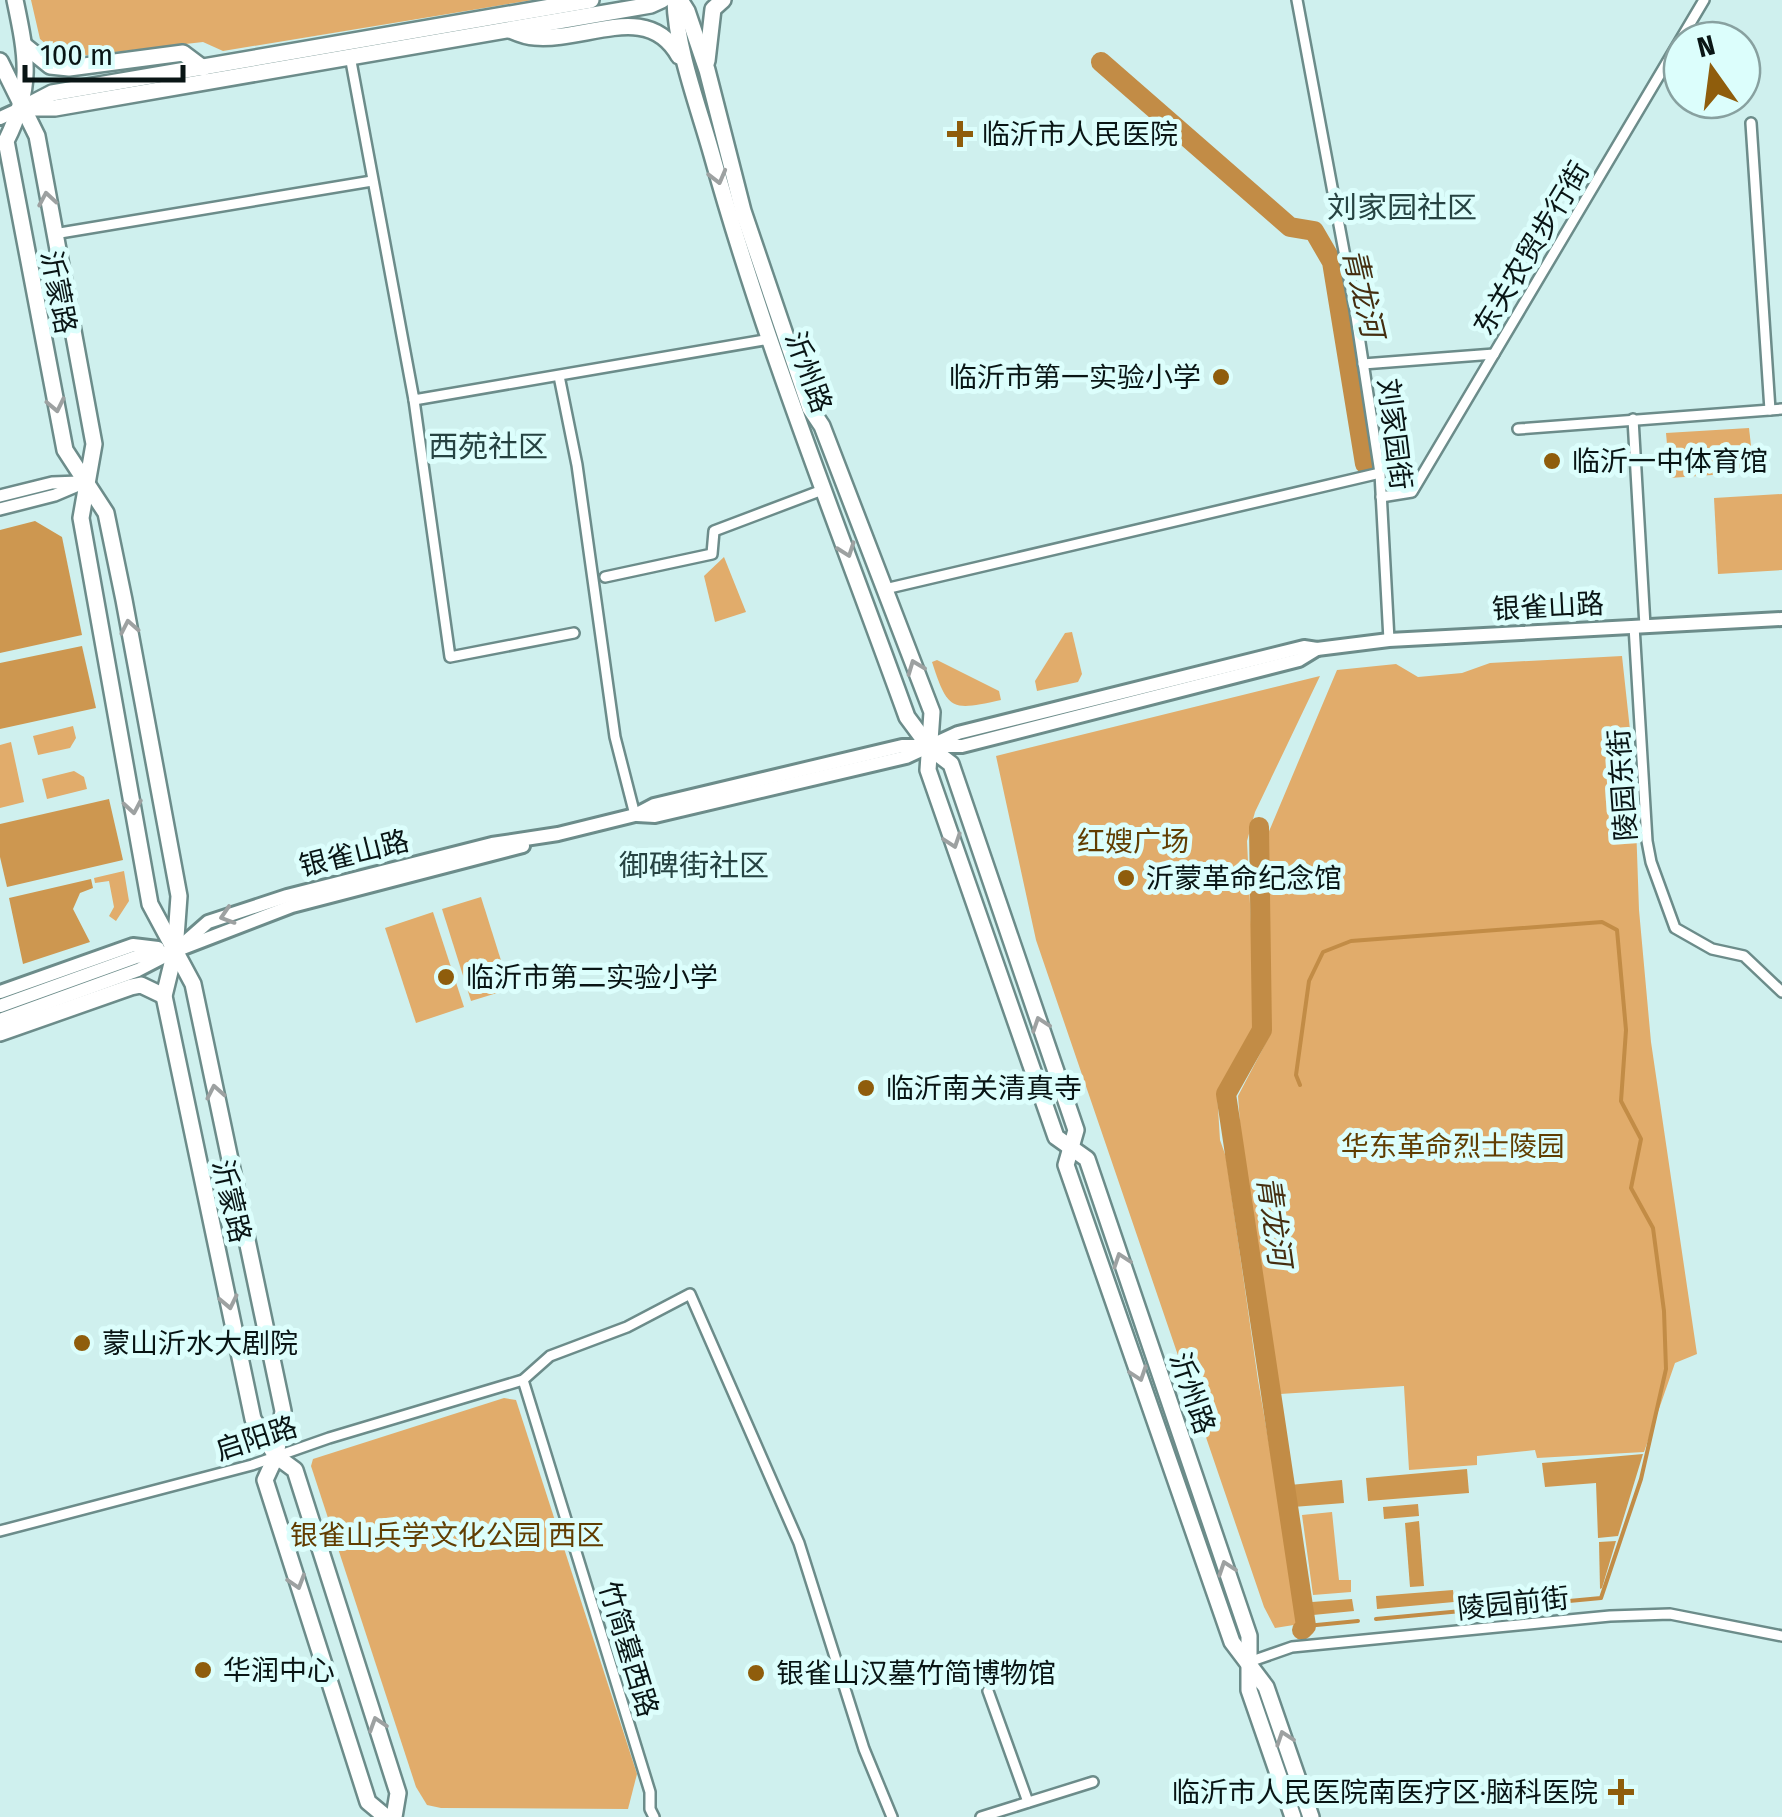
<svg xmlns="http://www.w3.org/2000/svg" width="1782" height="1817" viewBox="0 0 1782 1817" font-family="'Fira Sans Condensed','Noto Sans SC',sans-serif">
	<rect width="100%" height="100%" fill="#cff0ee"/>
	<!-- green -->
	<g fill="#e1ac6b">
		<polygon points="31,0 533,0 223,51 203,42 62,58 40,39"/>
		<polygon points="1749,428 1754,472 1670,478 1666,433"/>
		<polygon points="1782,494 1782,570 1718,574 1714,498"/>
		<polygon points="724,557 746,612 715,622 704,576"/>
		<polygon points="1072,632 1082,674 1078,682 1037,691 1035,681 1065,633"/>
		<polygon points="1622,656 1634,767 1639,910 1651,1042 1697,1354 1675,1363 1644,1452 1537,1458 1535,1450 1477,1456 1477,1465 1409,1470 1404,1386 1280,1394 1241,1137 1238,1096 1271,1033 1267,836 1337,670 1396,664 1418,677 1462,673 1490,663"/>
		<path d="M937 660 999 691 1001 700C951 711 948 711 932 662Z"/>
		<polygon points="1320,676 1255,812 1247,841 1256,1029 1217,1092 1220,1140 1226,1157 1258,1380 1300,1624 1275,1628 1264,1607 1036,940 996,756"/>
		<polygon points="73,726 76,738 70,748 38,755 33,736"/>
		<polygon points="11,742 24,802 0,808 0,745"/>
		<polygon points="74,771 84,777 87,789 47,799 42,779"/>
		<polygon points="124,871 129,901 116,921 109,916 114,907 109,881 95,883 94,878"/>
		<polygon points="481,897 510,989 471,1001 442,909"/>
		<polygon points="433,912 464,1007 416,1023 385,928"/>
		<polygon points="504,1398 516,1400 637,1774 628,1809 441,1808 427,1805 416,1787 311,1466 313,1459"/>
		<polygon points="1332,1512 1339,1580 1351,1580 1351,1592 1313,1595 1302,1515"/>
	</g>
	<!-- forest -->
	<g fill="#cd9750">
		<polygon points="35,521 62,537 82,635 0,653 0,530"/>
		<polygon points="82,646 96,708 0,729 0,663"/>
		<polygon points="109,799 123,860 7,887 0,857 0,824"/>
		<polygon points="91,879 93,888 80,893 73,909 90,942 23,964 9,898"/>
		<polygon points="1643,1454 1618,1536 1598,1538 1596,1483 1545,1487 1542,1463"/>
		<polygon points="1467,1469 1469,1493 1368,1501 1366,1478"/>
		<polygon points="1342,1480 1344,1503 1293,1507 1290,1485"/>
		<polygon points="1418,1504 1419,1516 1384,1519 1383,1507"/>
		<polygon points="1419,1521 1424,1586 1410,1587 1405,1523"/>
		<polygon points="1616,1541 1602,1588 1600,1589 1599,1542"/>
		<polygon points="1453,1590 1454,1602 1377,1609 1376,1596"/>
		<polygon points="1352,1599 1354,1611 1313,1615 1312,1602"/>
	</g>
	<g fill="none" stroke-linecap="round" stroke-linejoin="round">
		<!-- stream -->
		<g stroke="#c28c46" stroke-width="4">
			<polyline points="1300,1085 1296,1075 1309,981 1323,952 1351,941 1602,922 1617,930 1626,1030 1621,1101 1641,1139 1631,1188 1653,1228 1664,1311 1666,1369 1641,1479 1601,1598 1376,1619"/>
			<polyline points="1306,1626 1358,1621"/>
		</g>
		<!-- river -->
		<g stroke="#c28c46" stroke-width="20">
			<polyline points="1101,62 1290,227 1314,231 1332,262 1365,464"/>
			<polyline points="1259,827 1262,1030 1226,1094 1306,1626 1302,1630"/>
		</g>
		<defs>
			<g id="minor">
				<polyline points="1297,0 1355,310 1380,473 1389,640"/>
				<polyline points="350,56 414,400 770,339"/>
				<polyline points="1751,123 1770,410"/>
				<polyline points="54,234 372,181"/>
				<polyline points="1363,364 1494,354"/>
				<polyline points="559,376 577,465 615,737 635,815"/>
				<polyline points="414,400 450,657 574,633"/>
				<polyline points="1633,419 1645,626"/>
				<polyline points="1518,429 1782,409"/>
				<polyline points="1381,497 1412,492 1704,0"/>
				<polyline points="605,577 712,554 714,531 825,489"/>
				<polyline points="885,589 1380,473"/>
				<polyline points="1634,626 1647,841 1651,862 1675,928 1712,949 1744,956 1782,992"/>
				<polyline points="523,1380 650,1792 650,1809 654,1817"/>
				<polyline points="0,1531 252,1465 329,1438 523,1380 550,1356 627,1327 690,1294 799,1543 864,1749 892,1817"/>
				<polyline points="1249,1662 1292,1647 1610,1616 1670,1614 1782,1636"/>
				<polyline points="988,1691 1028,1802"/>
				<polyline points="981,1817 1093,1782"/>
			</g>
			<g id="tertiary">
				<polyline points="0,496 52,483 79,482"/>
				<polyline points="0,509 55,495 88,481"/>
			</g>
			<g id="secondary">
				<polyline points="0,118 22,108"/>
				<polyline points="637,815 655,816 906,757 958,733 1304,647 1317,649 1389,640 1782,619"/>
				<polyline points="183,948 292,906 523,846"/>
				<polyline points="0,992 133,945 158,948"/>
				<polyline points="0,1006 136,957 175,951 208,922 287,896 492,844 558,834 635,815 654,805 902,746 962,746 1299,660 1317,649"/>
				<polyline points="0,1020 138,970 165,956"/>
			</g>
			<g id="primary">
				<path d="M15 0C27 57 33 88 6 141L65 450 106 513 124 600 179 896 175 951 164 996 253 1419 276 1456 295 1470 398 1793 394 1817"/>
				<path d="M675 0C676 49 699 108 712 155 765 346 840 531 907 717L930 748 951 764 1076 1130 1066 1165 1232 1642 1266 1687 1311 1817"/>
				<polyline points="680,0 687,11 707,70 743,211 810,408 822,426 932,712 928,770 1056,1137 1087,1159 1249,1636 1249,1690 1293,1817"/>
				<path d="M510 30C517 33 526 37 534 37 586 42 648 0 679 56"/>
				<polyline points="24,45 50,66 69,68 183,53 203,68"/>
				<polyline points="0,61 37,136 94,444 81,518 150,904 193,984 283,1411 276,1456 265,1480 368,1802 386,1817"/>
				<polyline points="707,61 713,9 723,0"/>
				<polyline points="27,106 52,93 591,0"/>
				<polyline points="22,108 55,108 651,5 662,0"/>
				<polyline points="0,1033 131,987 141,985 164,996"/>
			</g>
		</defs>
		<!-- minor casing -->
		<use href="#minor" stroke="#6c8c8a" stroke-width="14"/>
		<!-- tertiary casing -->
		<use href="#tertiary" stroke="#6c8c8a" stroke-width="16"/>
		<!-- secondary casing -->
		<use href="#secondary" stroke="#6c8c8a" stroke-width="18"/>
		<!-- primary casing -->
		<use href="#primary" stroke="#6c8c8a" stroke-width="20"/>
		<!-- minor -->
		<use href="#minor" stroke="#fff" stroke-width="9"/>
		<!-- tertiary -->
		<use href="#tertiary" stroke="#fff" stroke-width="11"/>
		<!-- secondary -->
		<use href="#secondary" stroke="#fff" stroke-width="12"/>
		<!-- primary -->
		<use href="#primary" stroke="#fff" stroke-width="15"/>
	</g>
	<!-- one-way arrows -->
	<defs><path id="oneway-chevron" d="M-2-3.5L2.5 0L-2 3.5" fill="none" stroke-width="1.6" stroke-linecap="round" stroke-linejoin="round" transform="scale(2.5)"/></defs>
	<g stroke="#9da1a1">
		<use href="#oneway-chevron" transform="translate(718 177) rotate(75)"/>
		<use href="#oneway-chevron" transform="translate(47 199) rotate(-100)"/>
		<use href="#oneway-chevron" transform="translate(56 405) rotate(78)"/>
		<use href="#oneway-chevron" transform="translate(847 550) rotate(70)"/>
		<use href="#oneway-chevron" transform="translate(129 627) rotate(-101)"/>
		<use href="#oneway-chevron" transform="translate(915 667) rotate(-111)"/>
		<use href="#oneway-chevron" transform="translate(133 807) rotate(80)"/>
		<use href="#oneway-chevron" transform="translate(953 841) rotate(71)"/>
		<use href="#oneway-chevron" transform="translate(227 916) rotate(162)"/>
		<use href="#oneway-chevron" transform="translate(1040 1024) rotate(-109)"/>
		<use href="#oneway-chevron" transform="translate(215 1092) rotate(-101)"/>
		<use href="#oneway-chevron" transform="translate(1121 1260) rotate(-109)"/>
		<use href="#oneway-chevron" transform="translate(229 1302) rotate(78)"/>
		<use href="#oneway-chevron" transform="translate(1139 1374) rotate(71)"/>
		<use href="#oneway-chevron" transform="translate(1226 1568) rotate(-109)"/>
		<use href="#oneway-chevron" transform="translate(297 1582) rotate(73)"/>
		<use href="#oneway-chevron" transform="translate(377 1724) rotate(-108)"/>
		<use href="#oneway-chevron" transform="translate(1284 1738) rotate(-109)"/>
	</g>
	<!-- markers -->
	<g fill="#8f5d0c" stroke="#dcfefc" stroke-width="4">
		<path d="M955 119h10v10h10v10h-10v10h-10v-10h-10v-10h10z"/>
		<circle cx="1221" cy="377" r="10"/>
		<circle cx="1552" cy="461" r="10"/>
		<circle cx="1126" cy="878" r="10"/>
		<circle cx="446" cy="977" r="10"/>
		<circle cx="866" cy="1088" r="10"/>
		<circle cx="82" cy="1343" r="10"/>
		<circle cx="203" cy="1670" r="10"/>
		<circle cx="756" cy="1673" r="10"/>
		<path d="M1616 1777h10v10h10v10h-10v10h-10v-10h-10v-10h10z"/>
	</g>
	<g text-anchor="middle" stroke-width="10" stroke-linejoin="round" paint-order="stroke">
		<!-- poi labels -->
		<g font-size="28" fill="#091515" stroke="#dcfefc" text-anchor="start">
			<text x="982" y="144">临沂市人民医院</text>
			<text x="1201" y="387" text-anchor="end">临沂市第一实验小学</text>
			<text x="1572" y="471">临沂一中体育馆</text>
			<text x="1146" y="888">沂蒙革命纪念馆</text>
			<text x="466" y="987">临沂市第二实验小学</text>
			<text x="886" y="1098">临沂南关清真寺</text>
			<text x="102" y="1353">蒙山沂水大剧院</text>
			<text x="223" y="1680">华润中心</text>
			<text x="776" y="1683">银雀山汉墓竹简博物馆</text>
			<text x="1598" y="1802" text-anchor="end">临沂市人民医院南医疗区·脑科医院</text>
		</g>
		<!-- street labels -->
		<g font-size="28" fill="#091515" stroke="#dcfefc">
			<text transform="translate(1531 248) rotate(-59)" y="10">东关农贸步行街</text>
			<text transform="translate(59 292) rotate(79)" y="10">沂蒙路</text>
			<text transform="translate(809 372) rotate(70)" y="10">沂州路</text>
			<text transform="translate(1395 434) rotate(83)" y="10">刘家园街</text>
			<text transform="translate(1548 606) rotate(-3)" y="10">银雀山路</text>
			<text transform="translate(1622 785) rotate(-94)" y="10">陵园东街</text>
			<text transform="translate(354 853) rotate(-14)" y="10">银雀山路</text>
			<text transform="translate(232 1201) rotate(77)" y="10">沂蒙路</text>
			<text transform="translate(1193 1393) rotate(71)" y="10">沂州路</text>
			<text transform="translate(256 1438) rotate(-18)" y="10">启阳路</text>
			<text transform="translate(1513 1603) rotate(-6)" y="10">陵园前街</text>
			<text transform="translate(629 1649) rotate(73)" y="10">竹简墓西路</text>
		</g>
		<!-- park labels -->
		<g font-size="28" fill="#613d01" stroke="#dcfefc">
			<text x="1133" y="851">红嫂广场</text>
			<text x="1453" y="1156">华东革命烈士陵园</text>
			<text x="447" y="1545">银雀山兵学文化公园 西区</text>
		</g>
		<!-- neighbourhood labels -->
		<g font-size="30" fill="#264342" stroke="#dcfefc">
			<text x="1402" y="218">刘家园社区</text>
			<text x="488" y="457">西苑社区</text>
			<text x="694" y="876">御碑街社区</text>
		</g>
		<!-- water labels -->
		<g font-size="30" font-style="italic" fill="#452e10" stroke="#dcfefc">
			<text transform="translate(1363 293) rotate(77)" y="10">青龙河</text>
			<text transform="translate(1274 1221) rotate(82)" y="10">青龙河</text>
		</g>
	</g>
	<!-- north arrow -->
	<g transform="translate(1712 70) rotate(346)"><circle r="48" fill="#dcfefc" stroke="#88a1a0" stroke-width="2.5"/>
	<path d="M0-8L18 38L0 25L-18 38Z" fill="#8f5d0c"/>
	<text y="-15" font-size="28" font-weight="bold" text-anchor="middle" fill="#091515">N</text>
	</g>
	<!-- scale -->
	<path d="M25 65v15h158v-15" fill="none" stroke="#091515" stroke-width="5"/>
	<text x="40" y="65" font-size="30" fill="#091515" stroke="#dcfefc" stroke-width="8" paint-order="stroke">100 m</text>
</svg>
